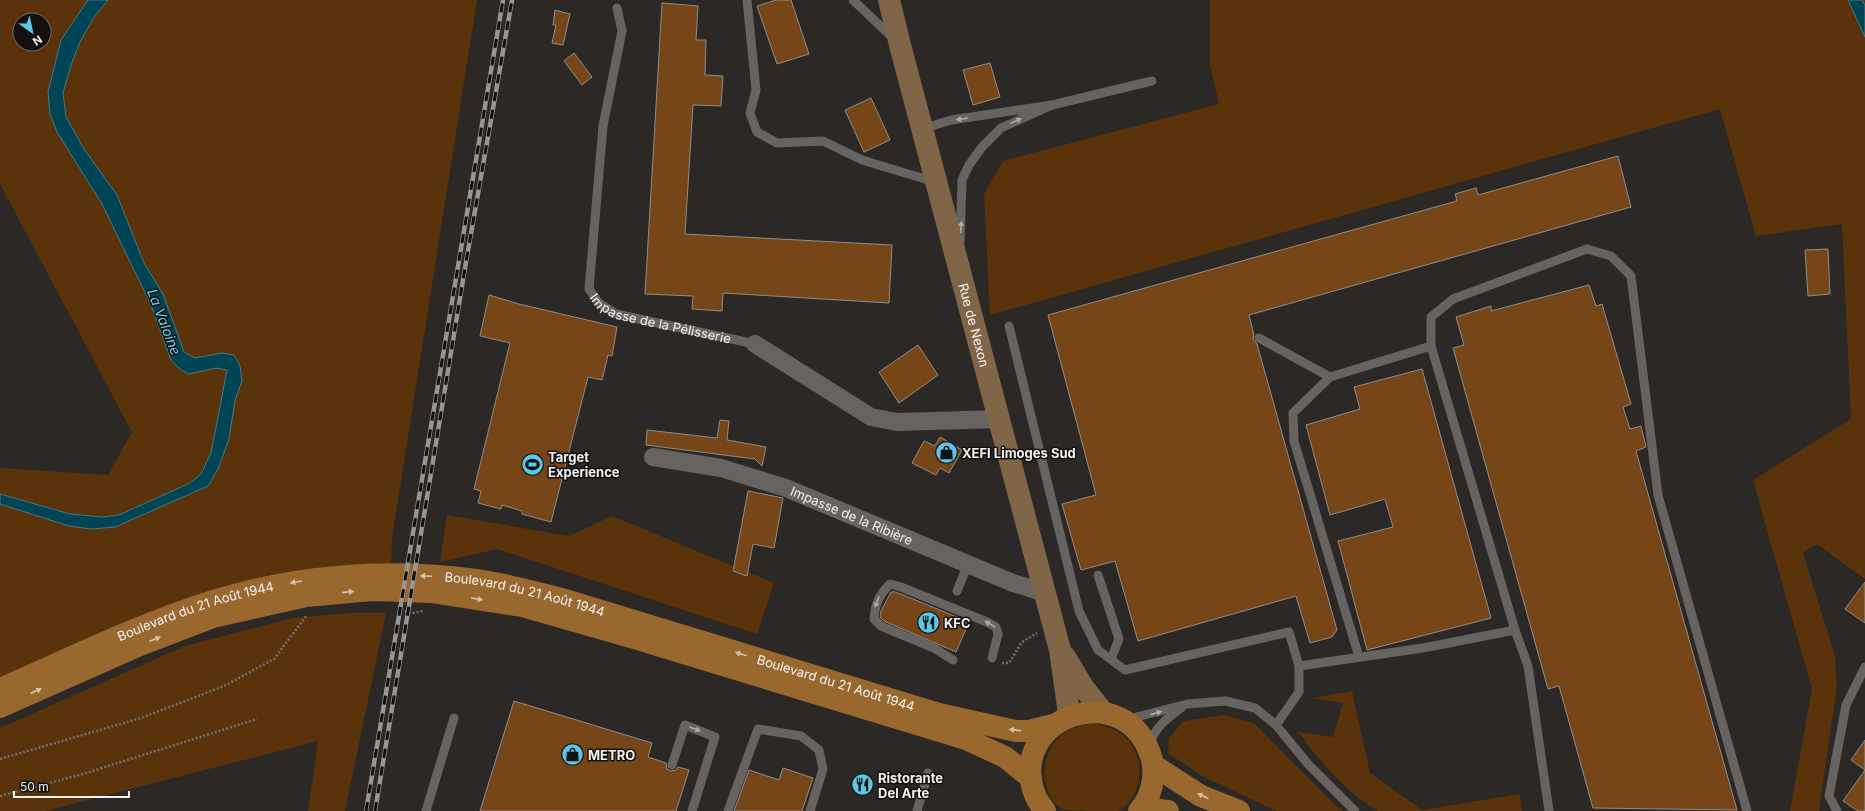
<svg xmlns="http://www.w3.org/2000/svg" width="1865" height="811" viewBox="0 0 1865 811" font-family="Inter,sans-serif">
	<rect width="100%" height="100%" fill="#2b2826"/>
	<!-- green -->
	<g fill="#5a330b" fill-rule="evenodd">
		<path d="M0 0H477L392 538 391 564 0 679V468L108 475 132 432 0 184ZM20 20H44V44H20Z"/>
		<polygon points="1210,0 1865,0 1865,579 1817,544 1803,553 1835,656 1837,687 1819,811 1790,811 1812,689 1753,480 1851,419 1842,224 1756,236 1720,109 990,315 984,194 1003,161 1219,104 1210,65"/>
		<polygon points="447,515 569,536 612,516 774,583 757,634 497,549 440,562"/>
		<polygon points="350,613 386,613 345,811 308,811 318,741 45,811 0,811 0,728 185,646 293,618"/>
		<path d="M1352 691 1370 773 1422 810 1520 794 1522 811H1378C1345 792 1321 762 1298 732L1333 737 1343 703 1312 698Z"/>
		<polygon points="1223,715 1254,723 1335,805 1344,811 1277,811 1202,776 1168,753 1169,738 1184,721"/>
		<path d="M1093 723C1104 726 1115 728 1124 736 1146 756 1145 794 1119 811 1110 811 1070 811 1064 810 1037 795 1040 753 1061 735 1070 727 1082 726 1093 723Z"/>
	</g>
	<!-- water -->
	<g fill="#004556" stroke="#4a7984">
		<polygon points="88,0 108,0 94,17 80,42 71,65 63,93 66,117 84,149 117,195 144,263 163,294 184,352 195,358 221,353 234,355 240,366 242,381 235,400 229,439 218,469 208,486 115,527 91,529 69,526 0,504 0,494 70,514 102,517 119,515 190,483 201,474 211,453 227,370 216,368 189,374 181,370 171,360 151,305 102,204 57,132 50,114 48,92 61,40"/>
		<polygon points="1848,0 1862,0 1865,5 1865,37"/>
	</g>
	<!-- building -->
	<g fill="#764618" stroke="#908d8a">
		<polygon points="776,0 791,0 809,54 777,64 757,6"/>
		<polygon points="662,3 698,6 696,40 706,40 705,75 723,76 721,106 693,105 685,234 892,245 889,303 723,293 722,311 692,309 693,296 645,294"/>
		<polygon points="555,10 570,14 563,45 552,43 556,25 553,25"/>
		<polygon points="574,53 592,77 582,85 564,61"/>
		<polygon points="990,63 1000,97 973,105 963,70"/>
		<polygon points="871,98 890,140 864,152 845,110"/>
		<polygon points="1618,156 1631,207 1249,315 1254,335 1253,339 1257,344 1337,630 1332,637 1310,643 1296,596 1138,641 1115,561 1081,570 1062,504 1096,495 1048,315 1457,201 1455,194 1476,188 1478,195"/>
		<polygon points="1828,249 1830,294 1808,296 1805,250"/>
		<polygon points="1589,285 1596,306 1602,304 1631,404 1623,407 1630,429 1641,426 1646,447 1636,451 1737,810 1593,808 1559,686 1548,689 1453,348 1464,345 1456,317 1491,306 1491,311"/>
		<polygon points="489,295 519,304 617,327 612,356 608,355 602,380 588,377 551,522 522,514 522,511 502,505 501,509 478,503 481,491 474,489 510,343 480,336"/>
		<polygon points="918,345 938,375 899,403 879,372"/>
		<polygon points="1422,369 1491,618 1367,650 1338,541 1393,527 1385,499 1330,515 1306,425 1360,409 1354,387"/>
		<polygon points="720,420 729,421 727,440 766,447 762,466 755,459 646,445 647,430 717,438"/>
		<polygon points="940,437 962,450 949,473 940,468 936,475 912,463 924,441 935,446"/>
		<polygon points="748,491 783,498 774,548 753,544 747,576 733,571"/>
		<polygon points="1865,582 1865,623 1845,609"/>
		<polygon points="891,592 896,592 969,622 956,652 884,621 880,617 881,611"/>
		<polygon points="514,701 652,743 648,757 666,763 667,769 671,771 676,770 678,767 689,770 676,811 480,811"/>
		<polygon points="1865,740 1865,770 1851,760"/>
		<polygon points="783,768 813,778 802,811 734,811 749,770 779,780"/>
		<polygon points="1865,770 1865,811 1858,811 1843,801"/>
	</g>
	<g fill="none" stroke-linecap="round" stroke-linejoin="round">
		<!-- path -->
		<g stroke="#73706e" stroke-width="2.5" stroke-dasharray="2 2" stroke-linecap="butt">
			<polyline points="405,611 413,613 423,611"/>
			<polyline points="1002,663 1009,663 1022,642 1037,633"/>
			<polyline points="0,759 141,718 224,686 274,659 307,615"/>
			<polyline points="0,796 83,774 257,719"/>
		</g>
		<!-- service -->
		<g stroke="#666360" stroke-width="9">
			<polyline points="747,0 756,90 750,113 757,132 777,143 823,141 862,160 935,182"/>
			<polyline points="853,0 894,39"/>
			<path id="s1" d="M617 8 622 31 603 126 589 289 599 303 616 314 755 344"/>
			<polyline points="1052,105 1152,81"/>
			<polyline points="922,129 951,120 1052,105 1001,128 982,147 969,165 962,180 960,243"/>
			<polyline points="1009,326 1079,611 1098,650 1125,670 1289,632 1299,666"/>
			<polyline points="1259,338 1330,377"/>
			<polyline points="1431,346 1431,317 1453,299 1587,249 1611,256 1631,276 1658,495 1747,811"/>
			<polyline points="1098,575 1119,639 1111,659"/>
			<polyline points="957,591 968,564"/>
			<polyline points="1515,630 1528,666 1549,811"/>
			<path d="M953 660 934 648 881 626 874 619C875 604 879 595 890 584L901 587 987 622 996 627 998 634 992 658"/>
			<polyline points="1125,720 1187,704 1225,701 1255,708 1276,725 1308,764 1355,811"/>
			<polyline points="1276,725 1299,692 1299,666 1423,648 1515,630 1431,346 1330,377 1293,413 1294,441 1359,657"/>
			<path d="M1149 746C1155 727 1167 718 1182 707"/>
			<polyline points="672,765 685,725 715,737 692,811"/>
			<polyline points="426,811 454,718"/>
			<polyline points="728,811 758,729 801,736 819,750 823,769 810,811"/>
			<polyline points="917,811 928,773"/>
			<polyline points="1837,811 1829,796 1846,705 1865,667"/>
		</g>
		<!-- minor -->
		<g stroke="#666360" stroke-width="18">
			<polyline points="755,344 871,417 897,422 1000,419"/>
			<path id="s2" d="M653 457 721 468 786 488 1013 583 1045 593"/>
		</g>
		<!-- secondary -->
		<g stroke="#806548" stroke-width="22">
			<path id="s3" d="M889 0 900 45 1060 650 1068 706V717"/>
			<polyline points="1065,657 1083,687 1103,712"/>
		</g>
		<!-- primary -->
		<g stroke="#99682f" stroke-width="22">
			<path id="s4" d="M0 689C69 659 138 625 210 602 295 575 388 568 476 580 505 584 534 592 562 599L939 714 1016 731H1029L1053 725"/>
			<polyline points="0,707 140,645 213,617 306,596 372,590 431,592 522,606 634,638 966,739 1005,757 1031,778"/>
			<polyline points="1153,765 1201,796 1239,811"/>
			<polyline points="1142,808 1168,811"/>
			<path d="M1045 811C1042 806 1037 801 1035 795 1005 716 1129 674 1152 760 1156 777 1151 798 1139 811"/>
		</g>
		<defs>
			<g id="rail">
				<polyline points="366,811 503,0"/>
				<polyline points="375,811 466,262 512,0"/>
			</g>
		</defs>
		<!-- rail casing -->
		<use href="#rail" stroke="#989694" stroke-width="4.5"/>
		<!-- rail -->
		<use href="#rail" stroke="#131110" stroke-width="3" stroke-dasharray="9" stroke-linecap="butt"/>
	</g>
	<!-- one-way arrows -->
	<defs><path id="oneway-solid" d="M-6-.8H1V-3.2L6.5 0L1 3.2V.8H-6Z"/></defs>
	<g fill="#aeaba8">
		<use href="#oneway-solid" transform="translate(962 119) rotate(171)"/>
		<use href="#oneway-solid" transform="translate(1016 121) rotate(-24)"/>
		<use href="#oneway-solid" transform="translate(961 227) rotate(-87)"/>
		<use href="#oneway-solid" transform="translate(877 602) rotate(110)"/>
		<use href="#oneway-solid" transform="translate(990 624) rotate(-150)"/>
		<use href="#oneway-solid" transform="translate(1156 713) rotate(-16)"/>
		<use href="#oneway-solid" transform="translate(695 729) rotate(20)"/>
	</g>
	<g fill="#d5c2ad">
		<use href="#oneway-solid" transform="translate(426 576) rotate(-177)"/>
		<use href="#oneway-solid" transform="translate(296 582) rotate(170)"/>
		<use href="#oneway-solid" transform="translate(348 592) rotate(-6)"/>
		<use href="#oneway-solid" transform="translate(477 599) rotate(9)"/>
		<use href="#oneway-solid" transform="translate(155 639) rotate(-21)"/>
		<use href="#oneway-solid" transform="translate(741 654) rotate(-163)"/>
		<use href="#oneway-solid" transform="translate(36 691) rotate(-24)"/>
		<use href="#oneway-solid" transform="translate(1015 730) rotate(-173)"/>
		<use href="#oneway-solid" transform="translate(1203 796) rotate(-155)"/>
	</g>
	<!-- icons -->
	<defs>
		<symbol id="shop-disc" viewBox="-11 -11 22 22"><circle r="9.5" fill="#5cc7e8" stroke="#131110"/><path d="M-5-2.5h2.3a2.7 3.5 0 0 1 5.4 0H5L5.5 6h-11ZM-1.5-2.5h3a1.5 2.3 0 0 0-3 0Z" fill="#111"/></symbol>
		<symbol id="stadium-disc" viewBox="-11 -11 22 22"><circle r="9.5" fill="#5cc7e8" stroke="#131110"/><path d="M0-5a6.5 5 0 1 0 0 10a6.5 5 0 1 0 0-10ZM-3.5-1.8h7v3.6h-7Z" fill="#111"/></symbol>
		<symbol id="restaurant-disc" viewBox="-11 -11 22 22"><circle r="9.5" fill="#5cc7e8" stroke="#131110"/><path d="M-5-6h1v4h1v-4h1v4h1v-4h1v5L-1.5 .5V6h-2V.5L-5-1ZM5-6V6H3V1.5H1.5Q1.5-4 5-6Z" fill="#111"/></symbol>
	</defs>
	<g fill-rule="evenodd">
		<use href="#shop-disc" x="934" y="440" width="25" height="25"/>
		<use href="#stadium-disc" x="520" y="452" width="25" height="25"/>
		<use href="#restaurant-disc" x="916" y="610" width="25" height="25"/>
		<use href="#shop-disc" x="560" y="742" width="25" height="25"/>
		<use href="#restaurant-disc" x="850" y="772" width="25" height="25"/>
	</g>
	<g text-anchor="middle" stroke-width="3" stroke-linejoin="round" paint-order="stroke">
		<!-- street labels -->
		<g font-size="13" fill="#f5f3f1" stroke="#131110">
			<text dy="5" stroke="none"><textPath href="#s1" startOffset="365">Impasse de la Pélisserie</textPath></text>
			<text dy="5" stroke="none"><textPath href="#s3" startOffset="336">Rue de Nexon</textPath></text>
			<text dy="5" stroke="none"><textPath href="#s2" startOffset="208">Impasse de la Ribière</textPath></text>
			<text dy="5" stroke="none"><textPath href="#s4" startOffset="547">Boulevard du 21 Août 1944</textPath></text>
			<text dy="5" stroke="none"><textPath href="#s4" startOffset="211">Boulevard du 21 Août 1944</textPath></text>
			<text dy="5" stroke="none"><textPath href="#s4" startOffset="871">Boulevard du 21 Août 1944</textPath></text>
		</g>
		<!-- poi labels -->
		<g font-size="13" font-weight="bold" fill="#f5f3f1" stroke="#131110" text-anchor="start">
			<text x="962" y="458">XEFI Limoges Sud</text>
			<text x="548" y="462">Target<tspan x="548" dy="15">Experience</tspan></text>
			<text x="944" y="628">KFC</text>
			<text x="588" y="760">METRO</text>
			<text x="878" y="783">Ristorante<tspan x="878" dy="15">Del Arte</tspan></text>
		</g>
		<!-- water labels -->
		<g font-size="14" font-style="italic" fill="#67d6f9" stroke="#131110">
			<text transform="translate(164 322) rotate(69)" y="5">La Valoine</text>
		</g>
	</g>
	<!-- north arrow -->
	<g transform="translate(32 32) rotate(147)"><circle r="19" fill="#131110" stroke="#6d6b6a"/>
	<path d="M0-3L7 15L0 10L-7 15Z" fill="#5cc7e8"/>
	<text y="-6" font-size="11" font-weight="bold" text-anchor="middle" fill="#f5f3f1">N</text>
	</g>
	<!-- scale -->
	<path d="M14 791v6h115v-6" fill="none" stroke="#f5f3f1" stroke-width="2"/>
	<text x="20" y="791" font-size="12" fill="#f5f3f1" stroke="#131110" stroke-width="3" paint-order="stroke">50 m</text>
</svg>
